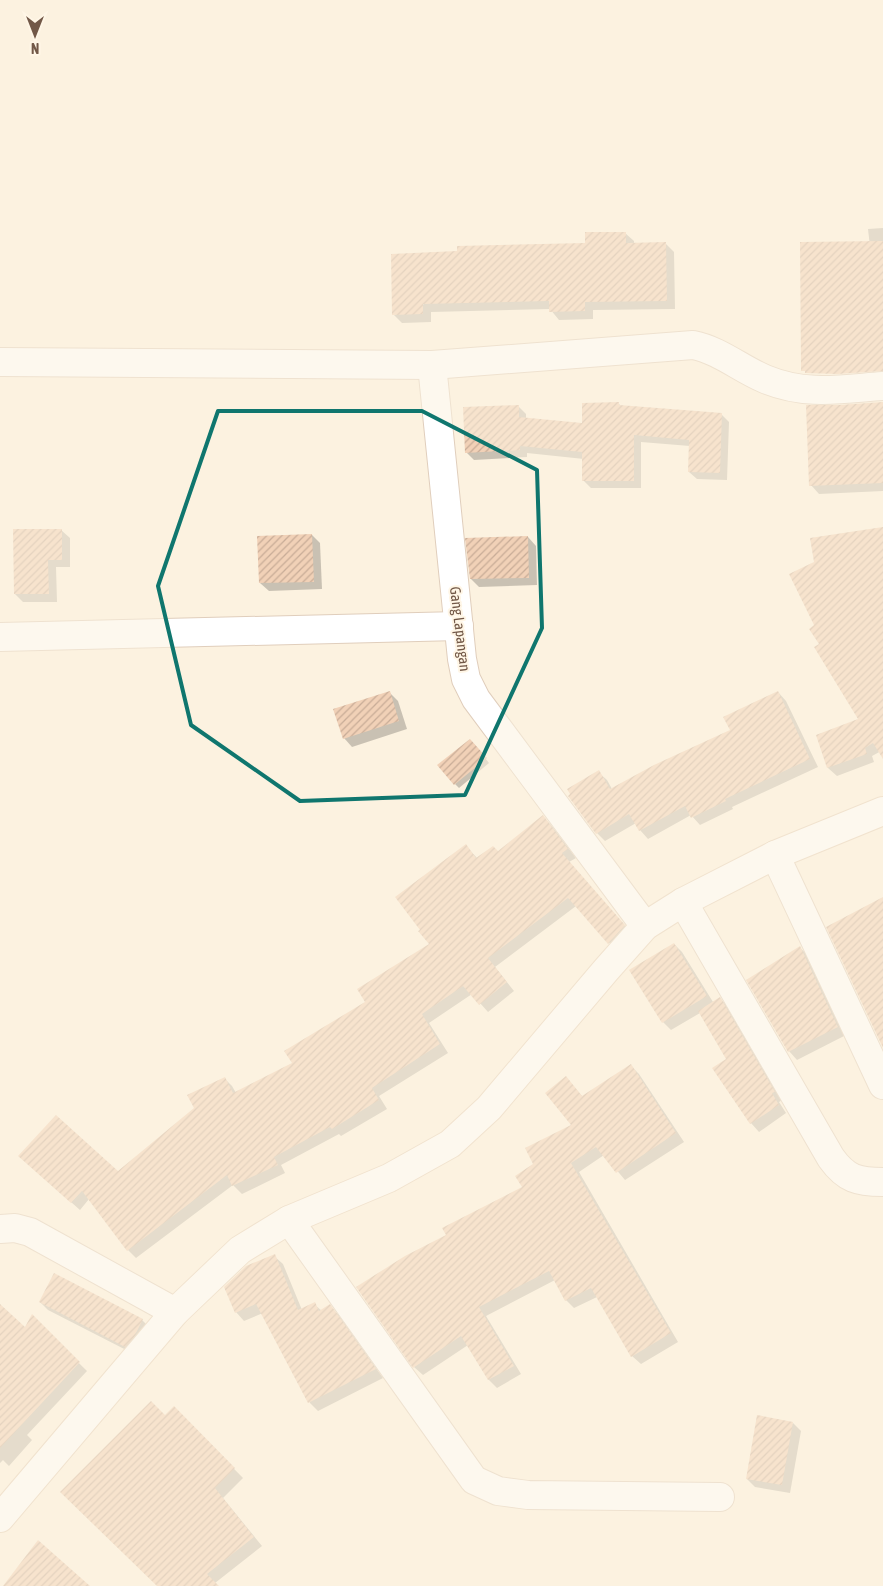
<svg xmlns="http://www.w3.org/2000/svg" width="883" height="1586" viewBox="0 0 883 1586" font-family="'Asap Condensed',sans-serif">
	<defs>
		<pattern id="building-hatch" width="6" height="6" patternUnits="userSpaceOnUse" patternTransform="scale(1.25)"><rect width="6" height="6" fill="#f1d1b7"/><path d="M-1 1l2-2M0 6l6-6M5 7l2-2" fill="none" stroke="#c8ac97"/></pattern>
	</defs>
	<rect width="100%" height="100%" fill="#fcf2e0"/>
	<!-- shadow -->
	<g fill="#0003">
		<polygon points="883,228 883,361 868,229"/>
		<polygon points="625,233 634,241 634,244 666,244 674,252 675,309 593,310 593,319 559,320 550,309 431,312 431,322 402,323 394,315 586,245"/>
		<polygon points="618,403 622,407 721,414 729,422 727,480 697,479 689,472 690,446 641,442 641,488 591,488 584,481 584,459 527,453 527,457 474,460 466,452 518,406 526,414 526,419 583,425"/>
		<polygon points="883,403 883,491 819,494 811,485 839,406"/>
		<polygon points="883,528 883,750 872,756 874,762 837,776 828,768 817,735 860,720 821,645 816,626"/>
		<polygon points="61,530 70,538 70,567 56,567 57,602 23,602 15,594"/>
		<polygon points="312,535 320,543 322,589 269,591 260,583"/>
		<polygon points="528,537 536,546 537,585 479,587 471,579"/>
		<polygon points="389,692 398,701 407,729 352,747 344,738"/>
		<polygon points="778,692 786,701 818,767 732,807 733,809 700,825 691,815 648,839 640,830 636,823 605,841 597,833 598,772 607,780 612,789 731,731"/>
		<polygon points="474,744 489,763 459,788 455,784"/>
		<polygon points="543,817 551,825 576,858 569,862 632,934 617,951 576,906 495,967 514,991 488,1012 472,994 429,1023 448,1053 379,1096 387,1109 341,1136 339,1134 281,1165 285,1173 242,1194 233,1185 136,1258 128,1250 89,1199 80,1210 28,1164 118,1173 195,1109 224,1078 232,1086 236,1093 293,1063 367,1003 431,944 466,846 478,859 498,852"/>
		<polygon points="674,944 682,952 713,1002 720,998 728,1007 782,1100 779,1102 786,1113 759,1132 751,1123 728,1059 700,1013 671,1030 663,1022"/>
		<polygon points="800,948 809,956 846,1035 797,1060 789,1051"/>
		<polygon points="631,1066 639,1074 684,1142 625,1180 604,1155 579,1172 678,1342 641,1364 632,1356 597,1297 574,1308 566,1300 555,1280 486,1316 521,1374 497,1388 489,1380 468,1345 423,1375 414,1367 358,1288 448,1236 524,1187 535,1164 573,1126 566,1078 583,1097"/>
		<polygon points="274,1256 283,1264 302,1310 314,1304 322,1311 329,1306 338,1314 383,1378 318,1411 310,1403 263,1313 244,1321 236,1312"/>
		<polygon points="40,1302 142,1320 150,1328 134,1354 48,1310"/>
		<polygon points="0,1311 26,1329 32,1317 87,1371 27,1435 32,1440 9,1466 3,1460 0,1463"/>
		<polygon points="174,1408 243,1478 223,1498 262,1546 215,1583 217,1586 159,1586 165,1416"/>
		<polygon points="793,1423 801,1431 790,1493 755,1487 747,1479"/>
	</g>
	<!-- building -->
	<g fill="url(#building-hatch)">
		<polygon points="585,232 626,232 626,243 666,242 667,301 585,302 585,311 549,312 549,301 423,304 423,314 392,315 391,254 457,251 457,246 585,243"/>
		<polygon points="883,241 883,371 837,374 805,373 805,371 801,371 800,242"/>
		<polygon points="619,402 619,405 722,413 720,473 688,472 689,440 634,435 634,481 582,481 582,452 520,446 520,450 465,453 463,407 519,405 519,417 582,423 582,403"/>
		<polygon points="883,402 883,483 809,486 806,405 839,405"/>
		<polygon points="883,527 883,759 873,743 865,748 867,754 827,768 816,735 858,719 814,647 819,644 809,629 814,625 789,574 814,562 810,538"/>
		<polygon points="13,529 62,529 62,560 48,560 49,594 14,594"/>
		<polygon points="312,534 314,582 259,583 257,536"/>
		<polygon points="528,536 529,578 470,579 465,538"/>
		<polygon points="390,691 399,721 343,739 333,709"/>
		<polygon points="778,691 810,759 725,799 726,801 691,818 685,806 639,831 629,814 596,834 568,796 570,794 567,789 599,770 610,789 654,765 730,730 723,717"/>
		<polygon points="470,739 487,758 454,785 437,765"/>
		<polygon points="543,815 568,849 562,853 625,925 608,944 568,898 488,958 507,982 479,1005 463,986 422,1014 440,1044 372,1088 379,1100 332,1129 330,1127 274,1157 278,1165 232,1186 227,1175 127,1251 82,1191 71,1203 18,1156 56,1115 118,1171 194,1108 187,1095 225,1077 233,1093 292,1063 284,1051 365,1002 357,989 429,944 418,931 420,930 395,897 466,844 476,858 493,846 498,851"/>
		<polygon points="883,897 883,1048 826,927"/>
		<polygon points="674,943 707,996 662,1023 629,970"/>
		<polygon points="800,946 838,1027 788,1052 746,980"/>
		<polygon points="720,997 775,1092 772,1093 779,1105 750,1124 712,1068 726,1059 698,1011"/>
		<polygon points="631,1064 676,1133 616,1173 596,1147 571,1163 671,1333 631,1357 591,1288 565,1301 549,1271 479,1307 514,1366 488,1380 461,1336 413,1368 356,1287 405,1256 446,1235 442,1228 522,1187 515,1176 533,1164 525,1148 571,1125 545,1093 566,1076 582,1096"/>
		<polygon points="275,1254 298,1310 315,1302 319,1311 330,1304 376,1369 308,1403 256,1304 235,1313 224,1287 246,1266"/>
		<polygon points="54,1273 143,1319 134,1337 125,1347 39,1302"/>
		<polygon points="0,1304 25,1327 32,1314 80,1362 0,1448"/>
		<polygon points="151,1401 165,1415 174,1406 235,1468 215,1488 254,1537 207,1574 219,1586 157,1586 60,1492"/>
		<polygon points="757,1415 793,1422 782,1485 746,1479"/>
		<polygon points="38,1540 90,1586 3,1586"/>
	</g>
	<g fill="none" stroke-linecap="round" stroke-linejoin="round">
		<defs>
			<g id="minor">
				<path d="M0 362 432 365 693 345C719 350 741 369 765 379 806 396 841 389 883 386"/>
				<polyline points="432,365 462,659 466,679 476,699 645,926"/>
				<polyline points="0,637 459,626"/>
				<polyline points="775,855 883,1085"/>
				<path d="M683 902 831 1158C846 1179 858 1182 883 1182"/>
				<polyline points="289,1220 474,1480 498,1491 528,1495 720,1497"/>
				<polyline points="0,1229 15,1228 30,1232 175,1312"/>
			</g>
			<polyline id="secondary" points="0,1518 175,1312 240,1250 289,1220 389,1178 450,1144 489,1108 606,970 645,926 683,902 775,855 883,811"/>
		</defs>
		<!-- minor casing -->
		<use href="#minor" stroke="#e0cebc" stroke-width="30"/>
		<!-- secondary casing -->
		<use href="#secondary" stroke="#e5d0ba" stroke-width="30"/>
		<!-- minor -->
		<use href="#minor" stroke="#fff" stroke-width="28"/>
		<!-- secondary -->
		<use href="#secondary" stroke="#fff" stroke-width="28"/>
	</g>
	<!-- marked area -->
	<path d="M0 0H883V1586H0ZM218 411H422L537 470 542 628 465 795 300 801 191 725 158 586Z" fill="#fcf2e0" fill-opacity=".55" fill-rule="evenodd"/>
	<path fill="none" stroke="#0f766e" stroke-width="4" stroke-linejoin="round" d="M218 411H422L537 470 542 628 465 795 300 801 191 725 158 586Z"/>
	<g text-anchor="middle" stroke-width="4" stroke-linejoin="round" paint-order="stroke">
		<!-- street labels -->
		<g font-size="15" fill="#725847" stroke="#fff6e6">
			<text transform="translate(460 629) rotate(83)" y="5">Gang Lapangan</text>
		</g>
	</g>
	<!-- north arrow -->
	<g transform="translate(35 35) rotate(180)" stroke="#fff6e6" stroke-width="4" paint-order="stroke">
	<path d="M0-4L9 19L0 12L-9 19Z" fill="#725847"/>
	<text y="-8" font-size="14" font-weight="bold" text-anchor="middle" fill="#725847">N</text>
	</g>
</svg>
